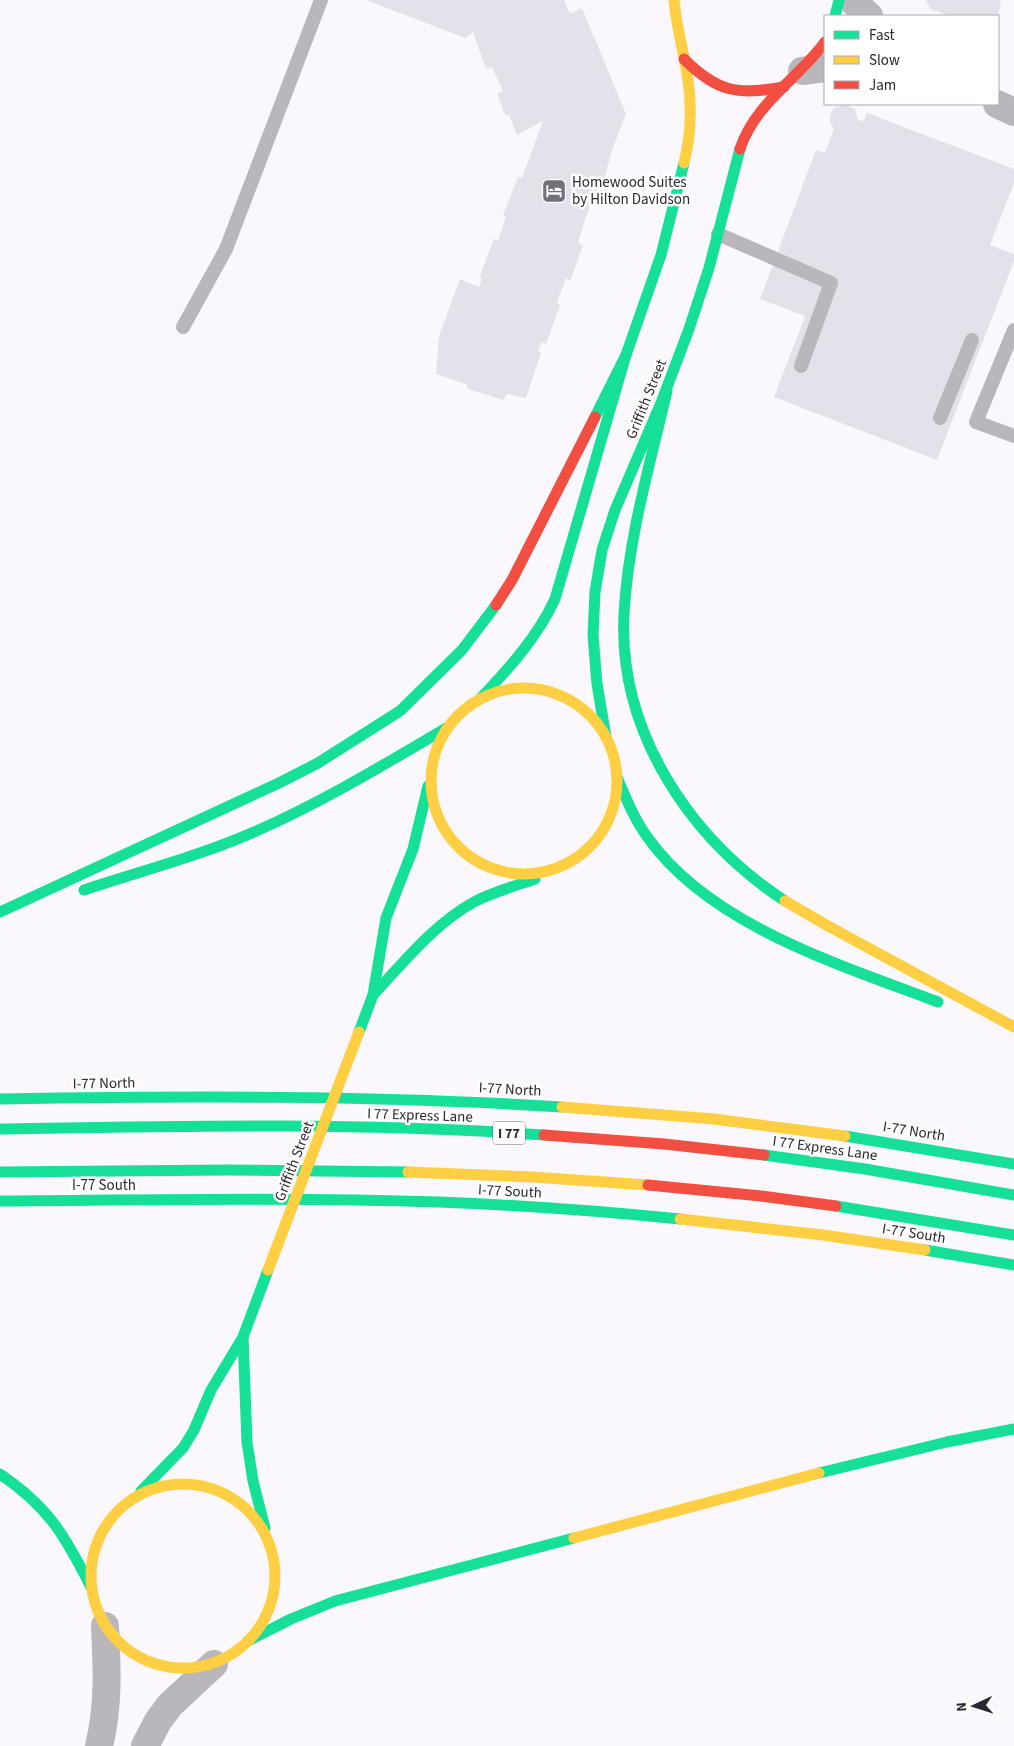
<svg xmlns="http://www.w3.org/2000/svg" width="1014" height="1746" viewBox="0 0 1014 1746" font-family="'Source Sans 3',sans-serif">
	<rect width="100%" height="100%" fill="#faf8fc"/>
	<!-- building -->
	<g fill="#e5e1ea">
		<polygon points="366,0 564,0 570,14 582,8 626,114 612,150 605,177 589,205 589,208 578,242 583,246 570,281 566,278 557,302 560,306 546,344 542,342 538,350 541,353 526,398 507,394 503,400 468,389 466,384 436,374 439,336 460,279 479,287 482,278 480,276 494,239 498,240 506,217 503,215 518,177 522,178 543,121 517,135 509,115 505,115 497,94 503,91 492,67 486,69 473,32 465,38"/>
		<polygon points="926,0 999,0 1001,5 997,16 950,16 930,9"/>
		<polygon points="844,104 855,109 858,120 864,121 867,113 1014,169 1014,183 990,245 1014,254 1014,261 937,460 774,397 805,316 760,299 816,150 825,153 834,129 830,122 830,115 834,108"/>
	</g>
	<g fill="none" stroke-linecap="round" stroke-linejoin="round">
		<!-- lane -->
		<g stroke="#b9b7bb" stroke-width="14">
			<polyline points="718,234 831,283 801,366"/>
			<polyline points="183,327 226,249 321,0"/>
			<polyline points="1014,330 976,422 1014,436"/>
			<polyline points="940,418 972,340"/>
		</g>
		<!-- street -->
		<g stroke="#b9b7bb" stroke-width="28">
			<polyline points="852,0 869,16"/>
			<polyline points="802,71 825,68"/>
			<polyline points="997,104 1014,112"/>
			<path d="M99 1746C109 1706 107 1666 105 1626"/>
			<polyline points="145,1746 158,1721 170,1705 214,1664"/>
		</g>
		<!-- fast -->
		<g stroke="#16e098" stroke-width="11">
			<polyline points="835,16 839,0"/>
			<path d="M667 391C650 464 628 539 624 614 618 731 689 838 785 901"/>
			<polyline points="595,417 626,355"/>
			<path d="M480 699C509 668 537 638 555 599L626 355 661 255 684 163"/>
			<polyline points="606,737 597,684 593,635 595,592 602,550 615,510 661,403 689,329 709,268 740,149"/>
			<path d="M617 777C626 798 634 819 648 838 711 926 841 965 938 1002"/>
			<path d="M84 890C141 871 199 856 254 832 321 803 385 764 448 727"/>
			<polyline points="0,912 279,783 318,763 400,711 462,650 496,605"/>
			<path d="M373 995C404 962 434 924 474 902 493 892 515 886 535 879"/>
			<polyline points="359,1032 373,995 386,918 413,849 428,786"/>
			<path d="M0 1099C187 1096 375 1095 562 1107"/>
			<path d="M0 1129C181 1126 363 1122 544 1135"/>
			<polyline points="845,1136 1014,1164"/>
			<polyline points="764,1155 865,1169 1014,1195"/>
			<polyline points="0,1172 228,1170 408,1172"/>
			<path d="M0 1201C146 1200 292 1197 439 1202 519 1205 600 1211 680 1219"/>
			<polyline points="836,1206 1014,1235"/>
			<polyline points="925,1250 1014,1265"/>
			<polyline points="243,1337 247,1442 253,1481 265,1528"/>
			<polyline points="819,1473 947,1442 1014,1429"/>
			<path d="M0 1474C49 1507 65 1536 91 1587"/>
			<polyline points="141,1491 183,1448 194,1430 211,1390 243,1337 268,1270"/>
			<polyline points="248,1641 291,1619 335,1601 574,1538"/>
		</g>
		<!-- slow -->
		<g stroke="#ffcf43" stroke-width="11">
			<path d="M674 0C676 25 683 49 687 73 692 102 691 135 684 163"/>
			<circle cx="524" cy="781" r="93"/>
			<polyline points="785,901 828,926 1014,1027"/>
			<polyline points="562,1107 714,1119 845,1136"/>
			<polyline points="408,1172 532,1177 648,1185"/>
			<polyline points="680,1219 823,1235 925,1250"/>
			<circle cx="183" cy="1576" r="92"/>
			<polyline points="574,1538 819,1473"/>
		</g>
		<!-- jam -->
		<g stroke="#f24e42" stroke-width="11">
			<path d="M684 59C718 93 738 95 784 87"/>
			<path d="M740 149C755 103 798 79 825 42"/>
			<polyline points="496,605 512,580 595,417"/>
			<polyline points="544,1135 664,1144 764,1155"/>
			<polyline points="648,1185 761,1196 836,1206"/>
		</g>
		<!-- slow-bridge -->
		<polyline stroke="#ffcf43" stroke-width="11" points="268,1270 359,1032"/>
	</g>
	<!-- icons -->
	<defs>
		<symbol id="hotel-square" viewBox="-11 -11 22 22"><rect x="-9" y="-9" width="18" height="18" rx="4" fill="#737078" stroke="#fff"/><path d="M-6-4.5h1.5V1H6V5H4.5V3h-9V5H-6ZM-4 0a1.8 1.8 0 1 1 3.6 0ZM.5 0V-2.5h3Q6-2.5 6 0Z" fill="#fff"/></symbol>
	</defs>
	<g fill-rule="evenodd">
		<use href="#hotel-square" x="540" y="177" width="28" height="28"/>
	</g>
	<g text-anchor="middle" stroke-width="5" stroke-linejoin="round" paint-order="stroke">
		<!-- shield labels -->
		<rect fill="#fff" stroke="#6b676f" stroke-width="1" x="493" y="1121.5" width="32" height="23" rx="4"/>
		<g font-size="14" font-weight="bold" fill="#2b2631">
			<text x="509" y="1138">I 77</text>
		</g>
		<!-- poi labels -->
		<g font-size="15" fill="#2b2631" stroke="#fff" text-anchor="start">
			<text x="572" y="187">Homewood Suites<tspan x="572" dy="17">by Hilton Davidson</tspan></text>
		</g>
		<!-- street labels -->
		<g font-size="15" fill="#2b2631" stroke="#fff">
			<text transform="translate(646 399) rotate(-68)" y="5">Griffith Street</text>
			<text transform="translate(104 1083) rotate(-1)" y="5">I-77 North</text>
			<text transform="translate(510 1089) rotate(3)" y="5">I-77 North</text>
			<text transform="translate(420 1115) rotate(2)" y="5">I 77 Express Lane</text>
			<text transform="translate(914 1131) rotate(9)" y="5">I-77 North</text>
			<text transform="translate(825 1148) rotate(8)" y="5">I 77 Express Lane</text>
			<text transform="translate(294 1161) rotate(-69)" y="5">Griffith Street</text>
			<text x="104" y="1190">I-77 South</text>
			<text transform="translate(510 1191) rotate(3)" y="5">I-77 South</text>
			<text transform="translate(914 1233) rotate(9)" y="5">I-77 South</text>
		</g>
	</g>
	<!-- legend -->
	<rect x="824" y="15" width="175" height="90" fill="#ffffff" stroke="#aaa8ad"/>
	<rect x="834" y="31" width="25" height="8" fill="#16e098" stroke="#aaa8ad"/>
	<text x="869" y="40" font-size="15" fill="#2b2631">Fast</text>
	<rect x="834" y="56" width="25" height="8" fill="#ffcf43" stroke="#aaa8ad"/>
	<text x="869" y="65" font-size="15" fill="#2b2631">Slow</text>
	<rect x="834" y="81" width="25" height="8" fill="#f24e42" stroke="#aaa8ad"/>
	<text x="869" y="90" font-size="15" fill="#2b2631">Jam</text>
	<!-- north arrow -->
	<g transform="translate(974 1706) rotate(266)" stroke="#ffffff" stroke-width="4" paint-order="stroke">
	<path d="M0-4L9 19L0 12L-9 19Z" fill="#2b2631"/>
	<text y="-8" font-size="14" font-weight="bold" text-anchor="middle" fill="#2b2631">N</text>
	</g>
</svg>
